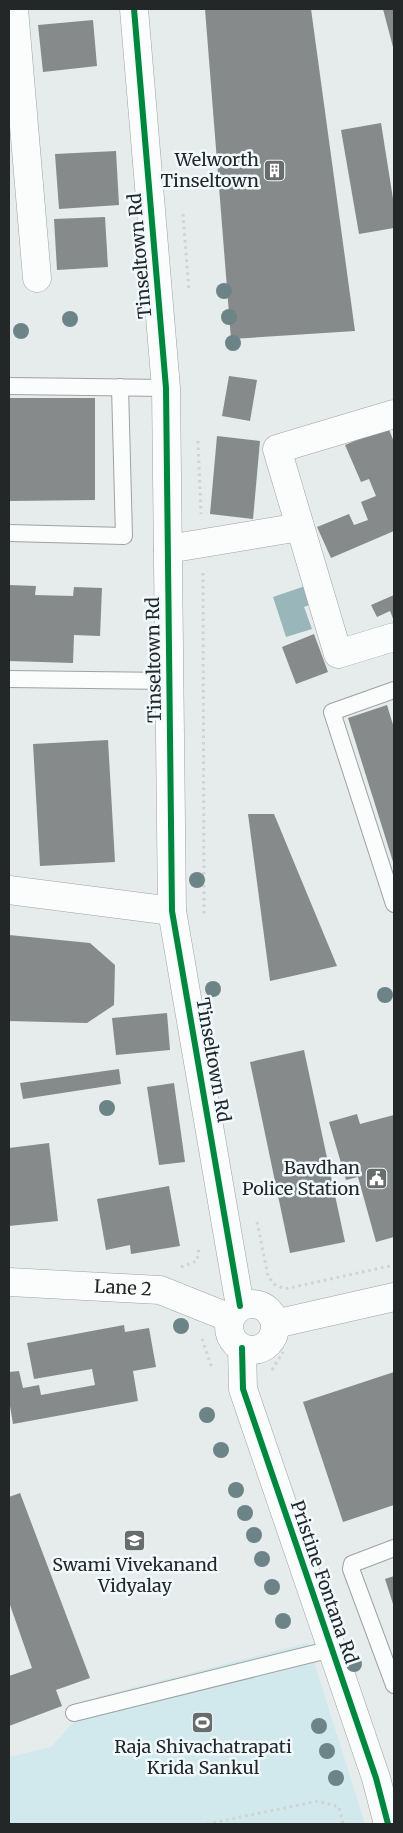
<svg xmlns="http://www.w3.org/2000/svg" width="403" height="1833" viewBox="0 0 403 1833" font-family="Merriweather,serif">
	<rect width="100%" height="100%" fill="#e6ebeb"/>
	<!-- green -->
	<polygon fill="#d1e8ec" points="308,1643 365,1824 9,1824 9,1757 51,1747 97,1697"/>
	<!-- water -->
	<polygon fill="#99b6bb" points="308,585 314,603 304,607 312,629 286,637 273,597"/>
	<!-- building -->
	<g fill="#868a8a">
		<polygon points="205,9 311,9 355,331 231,339"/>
		<polygon points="383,9 394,9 394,51"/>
		<polygon points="93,20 97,66 43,72 38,25"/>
		<polygon points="381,123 394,205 394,228 359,234 341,130"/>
		<polygon points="116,151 119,205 59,209 55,154"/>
		<polygon points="105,217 108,267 57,270 54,219"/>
		<polygon points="229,376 257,380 250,421 222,416"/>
		<polygon points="9,398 95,398 95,500 9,501"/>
		<polygon points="388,427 394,442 394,531 331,558 317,527 349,514 354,525 368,520 361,502 376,496 369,479 361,482 345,445"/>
		<polygon points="217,436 260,441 253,519 210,514"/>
		<polygon points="9,585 36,586 35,595 73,596 74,587 102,588 100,636 74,635 73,663 9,661"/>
		<polygon points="394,595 394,621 390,611 377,617 371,605"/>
		<polygon points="314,634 328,672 296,684 282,647"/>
		<polygon points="387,705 394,728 394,865 348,718"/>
		<polygon points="108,740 115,862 40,866 33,744"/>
		<polygon points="248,814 274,814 337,966 270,981"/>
		<polygon points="9,935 90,943 115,965 114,1005 87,1023 9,1021"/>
		<polygon points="167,1013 170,1050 116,1055 112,1018"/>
		<polygon points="304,1050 345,1242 290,1253 250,1062"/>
		<polygon points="119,1069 121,1084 23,1099 20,1083"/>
		<polygon points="174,1083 185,1162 159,1165 147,1087"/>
		<polygon points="357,1114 360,1124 394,1115 394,1237 376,1242 358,1177 346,1180 329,1122"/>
		<polygon points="49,1143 58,1221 9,1226 9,1148"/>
		<polygon points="169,1186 180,1246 131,1254 130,1245 106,1250 97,1199"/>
		<polygon points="124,1325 125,1332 149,1328 156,1367 133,1371 138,1401 13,1424 9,1400 9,1372 19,1371 23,1388 39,1385 41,1395 95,1385 92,1369 34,1379 27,1343"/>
		<polygon points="394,1372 394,1505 343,1522 303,1402"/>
		<polygon points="20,1493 90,1678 56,1690 62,1706 9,1726 9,1676 32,1668 9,1602 9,1497"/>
		<polygon points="394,1576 394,1607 385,1579"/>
	</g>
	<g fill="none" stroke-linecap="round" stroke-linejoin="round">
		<defs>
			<g id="service">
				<polyline points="9,386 166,388"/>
				<polyline points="9,533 124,536 120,387"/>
				<polyline points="9,679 169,681"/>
				<polyline points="394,690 332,712 394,904"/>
				<polyline points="394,1548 352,1564 351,1569 394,1685"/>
				<polyline points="74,1713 332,1649"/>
			</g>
			<g id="minor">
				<polyline points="14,9 37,278"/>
				<polyline points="134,9 166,388 172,911 240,1306"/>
				<polyline points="394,414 277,449 338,654 394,637"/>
				<polyline points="168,549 300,527"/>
				<polyline points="9,890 172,911"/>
				<polyline points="242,1348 243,1389 376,1778 388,1824"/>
			</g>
			<g id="tertiary">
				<path id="s1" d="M9 1282 160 1290 230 1318"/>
				<circle cx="252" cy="1327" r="23"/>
				<polyline points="275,1324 394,1297"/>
			</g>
		</defs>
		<!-- service casing -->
		<use href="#service" stroke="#9ea2a3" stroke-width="18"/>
		<!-- minor casing -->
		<use href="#minor" stroke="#9ea2a3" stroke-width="29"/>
		<!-- tertiary casing -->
		<use href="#tertiary" stroke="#9ea2a3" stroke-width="29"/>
		<!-- path -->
		<g stroke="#d1d2d2" stroke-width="3" stroke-dasharray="2.5 4" stroke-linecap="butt">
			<polyline points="183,214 189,292"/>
			<polyline points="198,441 201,514"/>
			<polyline points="203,573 204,914"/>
			<polyline points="257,1222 268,1276 274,1284 285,1289 394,1265"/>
			<polyline points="181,1267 197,1261 199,1247"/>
			<polyline points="202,1339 212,1368"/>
			<polyline points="272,1370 283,1352"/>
			<polyline points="207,1824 318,1801 339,1807 343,1824"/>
		</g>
		<!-- service -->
		<use href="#service" stroke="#fbfcfc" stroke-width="16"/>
		<!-- minor -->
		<use href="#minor" stroke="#fbfcfc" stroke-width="28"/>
		<!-- tertiary -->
		<use href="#tertiary" stroke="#fbfcfc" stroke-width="28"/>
		<defs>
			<g id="cycleway">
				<polyline points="134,9 166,388 172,911 240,1306"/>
				<polyline points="242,1348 243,1389 376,1778 388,1824"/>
			</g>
		</defs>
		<!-- cycleway casing -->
		<use href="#cycleway" stroke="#f0fafc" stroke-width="9"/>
		<!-- cycleway -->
		<use href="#cycleway" stroke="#00873e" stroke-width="6"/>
	</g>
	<!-- trees -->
	<g fill="#6c8488">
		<circle cx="224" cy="291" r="8"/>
		<circle cx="229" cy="317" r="8"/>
		<circle cx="70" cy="319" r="8"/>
		<circle cx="21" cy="331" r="8"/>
		<circle cx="233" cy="343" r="8"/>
		<circle cx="197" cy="880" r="8"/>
		<circle cx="213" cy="989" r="8"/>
		<circle cx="385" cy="995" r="8"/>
		<circle cx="107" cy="1108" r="8"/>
		<circle cx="181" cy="1326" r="8"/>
		<circle cx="207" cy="1415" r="8"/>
		<circle cx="221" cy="1450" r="8"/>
		<circle cx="236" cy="1490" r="8"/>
		<circle cx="245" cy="1513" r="8"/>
		<circle cx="254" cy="1535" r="8"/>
		<circle cx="262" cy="1559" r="8"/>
		<circle cx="272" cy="1587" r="8"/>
		<circle cx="283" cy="1621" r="8"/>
		<circle cx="354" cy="1664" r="8"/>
		<circle cx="319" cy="1726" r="8"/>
		<circle cx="327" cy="1751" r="8"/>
		<circle cx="336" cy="1778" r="8"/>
	</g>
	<!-- icons -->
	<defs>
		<symbol id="building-square" viewBox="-11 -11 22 22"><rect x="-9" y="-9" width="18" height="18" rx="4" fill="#686c6c" stroke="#f0fafc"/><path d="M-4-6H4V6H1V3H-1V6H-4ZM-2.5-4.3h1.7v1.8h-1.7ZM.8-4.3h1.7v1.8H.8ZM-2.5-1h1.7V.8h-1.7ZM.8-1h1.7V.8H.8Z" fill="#fff"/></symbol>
		<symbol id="civic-square" viewBox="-11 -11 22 22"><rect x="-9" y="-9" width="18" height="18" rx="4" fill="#686c6c" stroke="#f0fafc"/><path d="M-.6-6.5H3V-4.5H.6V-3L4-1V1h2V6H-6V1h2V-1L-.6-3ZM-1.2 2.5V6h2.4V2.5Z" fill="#fff"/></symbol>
		<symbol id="school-square" viewBox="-11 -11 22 22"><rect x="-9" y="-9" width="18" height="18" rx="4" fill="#686c6c" stroke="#f0fafc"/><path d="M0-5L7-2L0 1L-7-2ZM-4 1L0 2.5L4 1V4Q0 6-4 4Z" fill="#fff"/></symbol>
		<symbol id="stadium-square" viewBox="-11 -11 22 22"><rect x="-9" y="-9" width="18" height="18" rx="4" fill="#686c6c" stroke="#f0fafc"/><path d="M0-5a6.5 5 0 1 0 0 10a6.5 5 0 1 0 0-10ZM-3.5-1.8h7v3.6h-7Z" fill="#fff"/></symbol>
	</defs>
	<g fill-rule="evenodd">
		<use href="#building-square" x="262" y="158" width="25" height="25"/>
		<use href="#civic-square" x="364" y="1166" width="25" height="25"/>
		<use href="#school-square" x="122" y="1528" width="25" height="25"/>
		<use href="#stadium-square" x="190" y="1710" width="25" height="25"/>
	</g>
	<g text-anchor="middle" stroke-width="5" stroke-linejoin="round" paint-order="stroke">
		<!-- poi labels -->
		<g font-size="18" fill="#242728" stroke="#f0fafc" text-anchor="end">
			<text x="259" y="166">Welworth<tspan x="259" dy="21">Tinseltown</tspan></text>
			<text x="360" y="1174">Bavdhan<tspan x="360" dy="21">Police Station</tspan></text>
			<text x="135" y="1571" text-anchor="middle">Swami Vivekanand<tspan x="135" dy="21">Vidyalay</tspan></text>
			<text x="203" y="1753" text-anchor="middle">Raja Shivachatrapati<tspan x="203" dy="21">Krida Sankul</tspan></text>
		</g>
		<!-- street labels -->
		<g font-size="18" fill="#242728" stroke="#f0fafc">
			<text transform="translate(140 256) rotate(-95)" y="6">Tinseltown Rd</text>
			<text transform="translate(154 660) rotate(-91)" y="6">Tinseltown Rd</text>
			<text transform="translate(213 1060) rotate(80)" y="6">Tinseltown Rd</text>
			<text dy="6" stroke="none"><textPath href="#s1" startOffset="114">Lane 2</textPath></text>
			<text transform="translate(324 1582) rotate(71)" y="6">Pristine Fontana Rd</text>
		</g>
	</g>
	<!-- border -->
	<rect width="403" height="1833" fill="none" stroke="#242728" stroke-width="20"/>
</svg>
